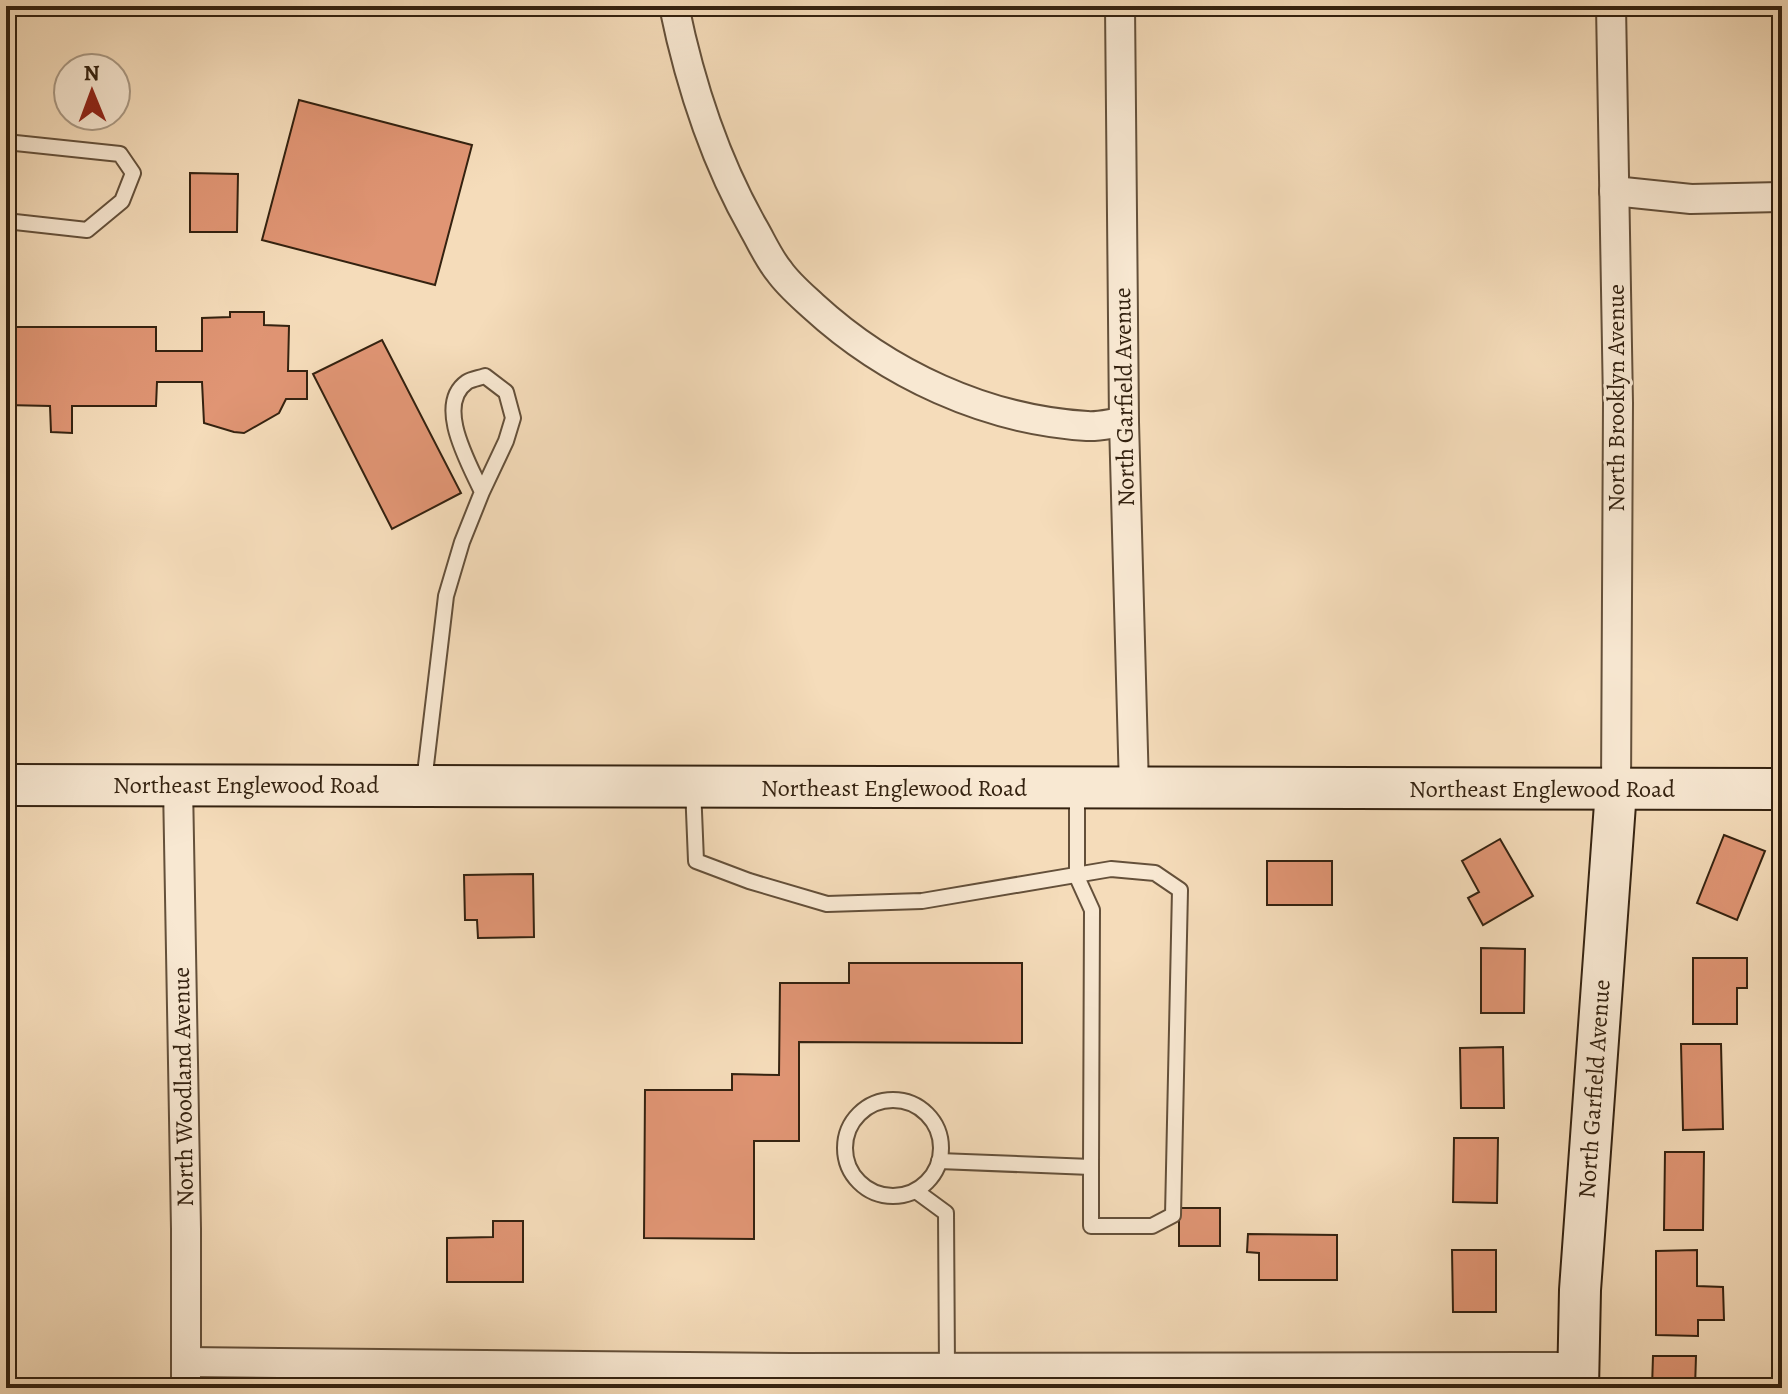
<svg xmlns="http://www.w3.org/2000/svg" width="1788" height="1394" viewBox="0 0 1788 1394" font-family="Alegreya,serif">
	<rect width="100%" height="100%" fill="#f5dcba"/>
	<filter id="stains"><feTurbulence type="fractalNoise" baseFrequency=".0025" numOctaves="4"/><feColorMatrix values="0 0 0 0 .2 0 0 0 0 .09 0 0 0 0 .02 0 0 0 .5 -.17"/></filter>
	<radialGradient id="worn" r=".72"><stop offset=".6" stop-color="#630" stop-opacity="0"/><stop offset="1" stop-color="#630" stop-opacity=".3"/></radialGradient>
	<!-- building -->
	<g fill="#e09574" stroke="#342210" stroke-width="2">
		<polygon points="299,100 472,145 435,285 262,240"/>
		<polygon points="190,173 238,174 237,232 190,232"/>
		<polygon points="230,312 264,312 264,325 289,326 288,371 307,371 307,399 286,399 279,413 244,433 234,432 204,423 202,382 157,382 156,406 72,406 72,433 51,432 50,406 6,405 6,327 156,327 156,351 202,351 202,318 230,317"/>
		<polygon points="382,340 461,493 392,529 313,374"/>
		<polygon points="1724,835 1765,851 1737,920 1697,903"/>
		<polygon points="1500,839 1533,896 1483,925 1468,898 1479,892 1462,861"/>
		<rect x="1267" y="861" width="65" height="44"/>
		<polygon points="533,874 534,937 478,938 477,920 465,920 464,875"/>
		<polygon points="1481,948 1525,949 1524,1013 1481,1013"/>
		<polygon points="1693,958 1747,958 1747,988 1737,988 1737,1024 1693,1024"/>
		<polygon points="849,963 1022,963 1022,1043 799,1042 799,1141 754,1141 754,1239 644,1238 645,1090 732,1090 732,1074 779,1075 780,983 849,983"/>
		<polygon points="1681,1044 1721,1044 1723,1129 1683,1130"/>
		<polygon points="1503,1047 1504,1108 1461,1108 1460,1048"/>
		<polygon points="1454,1138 1498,1138 1497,1203 1453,1202"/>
		<polygon points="1665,1152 1704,1152 1703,1230 1664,1230"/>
		<rect x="1179" y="1208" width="41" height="38"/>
		<polygon points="493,1221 523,1221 523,1282 447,1282 447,1238 493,1237"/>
		<polygon points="1248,1234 1337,1235 1337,1280 1259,1280 1259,1253 1247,1252"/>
		<polygon points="1452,1250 1496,1250 1496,1312 1453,1312"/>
		<polygon points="1697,1250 1697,1286 1723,1287 1724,1320 1698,1320 1698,1336 1656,1335 1656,1251"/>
		<polygon points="1653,1356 1696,1356 1695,1388 1652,1388"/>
	</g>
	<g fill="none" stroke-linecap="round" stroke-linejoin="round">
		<defs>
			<g id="lane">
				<polyline points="6,142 120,154 133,173 122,201 87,230 6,221"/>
				<path d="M424 782 446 596 462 542 482 492 506 441 513 418 506 392 485 376C480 378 472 379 467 382 434 405 470 465 482 492"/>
				<polyline points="693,787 696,861 749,881 827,904 922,901 1111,869 1155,873 1180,890 1173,1215 1152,1226 1091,1226 1091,1167"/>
				<circle cx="893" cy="1148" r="48"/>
				<polyline points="939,1161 1091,1167 1092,910 1077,877 1077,789"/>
				<polyline points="916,1191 946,1213 947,1368"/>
			</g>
			<g id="street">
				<path d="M674 6C690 84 714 159 754 229 762 243 769 259 779 271 788 284 801 295 813 306 887 374 986 420 1087 426 1099 427 1112 423 1124 422"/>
				<polyline points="1120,6 1124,422 1134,788"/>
				<polyline points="1611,6 1618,403 1616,790"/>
				<polyline points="1614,191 1691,199 1782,197"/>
				<polyline points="178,785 186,1229 186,1388"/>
				<polyline points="186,1362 791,1368 1578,1367"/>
			</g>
			<g id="secondary">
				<polyline points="6,785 1782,789"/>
				<polyline points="1578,1388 1580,1290 1616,790"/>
			</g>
		</defs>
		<!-- lane casing -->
		<use href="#lane" stroke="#64503a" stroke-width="18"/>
		<!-- street casing -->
		<use href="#street" stroke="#64503a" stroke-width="32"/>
		<!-- secondary casing -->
		<use href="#secondary" stroke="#342210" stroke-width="44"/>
		<!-- lane -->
		<use href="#lane" stroke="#f8e8d2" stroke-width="14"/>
		<!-- street -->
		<use href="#street" stroke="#f8e8d2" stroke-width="28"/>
		<!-- secondary -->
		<use href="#secondary" stroke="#f8e8d2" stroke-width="40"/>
	</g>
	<g text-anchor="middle" stroke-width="6" stroke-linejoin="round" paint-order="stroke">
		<!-- street labels -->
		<g font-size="24" fill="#342210" stroke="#f8e8d2">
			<text transform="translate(1124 397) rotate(-91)" y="8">North Garfield Avenue</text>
			<text transform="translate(1616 398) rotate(-90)" y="8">North Brooklyn Avenue</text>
			<text x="246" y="793">Northeast Englewood Road</text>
			<text x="894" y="796">Northeast Englewood Road</text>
			<text x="1542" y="797">Northeast Englewood Road</text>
			<text transform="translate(183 1087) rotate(-91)" y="8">North Woodland Avenue</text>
			<text transform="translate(1594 1089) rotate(-86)" y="8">North Garfield Avenue</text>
		</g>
	</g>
	<!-- margin -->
	<rect width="1788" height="1394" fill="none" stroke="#f5dcba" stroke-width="32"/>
	<rect x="8" y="8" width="1772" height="1378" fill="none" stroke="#342210" stroke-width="4"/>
	<rect x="16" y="16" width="1756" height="1362" fill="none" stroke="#342210" stroke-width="2"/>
	<!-- north arrow -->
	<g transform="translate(92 92) rotate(359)"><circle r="38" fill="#f8e8d2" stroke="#aa9984" stroke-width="2"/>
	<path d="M0-6L14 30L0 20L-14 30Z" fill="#8f2418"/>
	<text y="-12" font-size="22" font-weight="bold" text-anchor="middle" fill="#342210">N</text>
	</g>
	<rect width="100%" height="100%" filter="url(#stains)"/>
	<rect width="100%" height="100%" fill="url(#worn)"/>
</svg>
